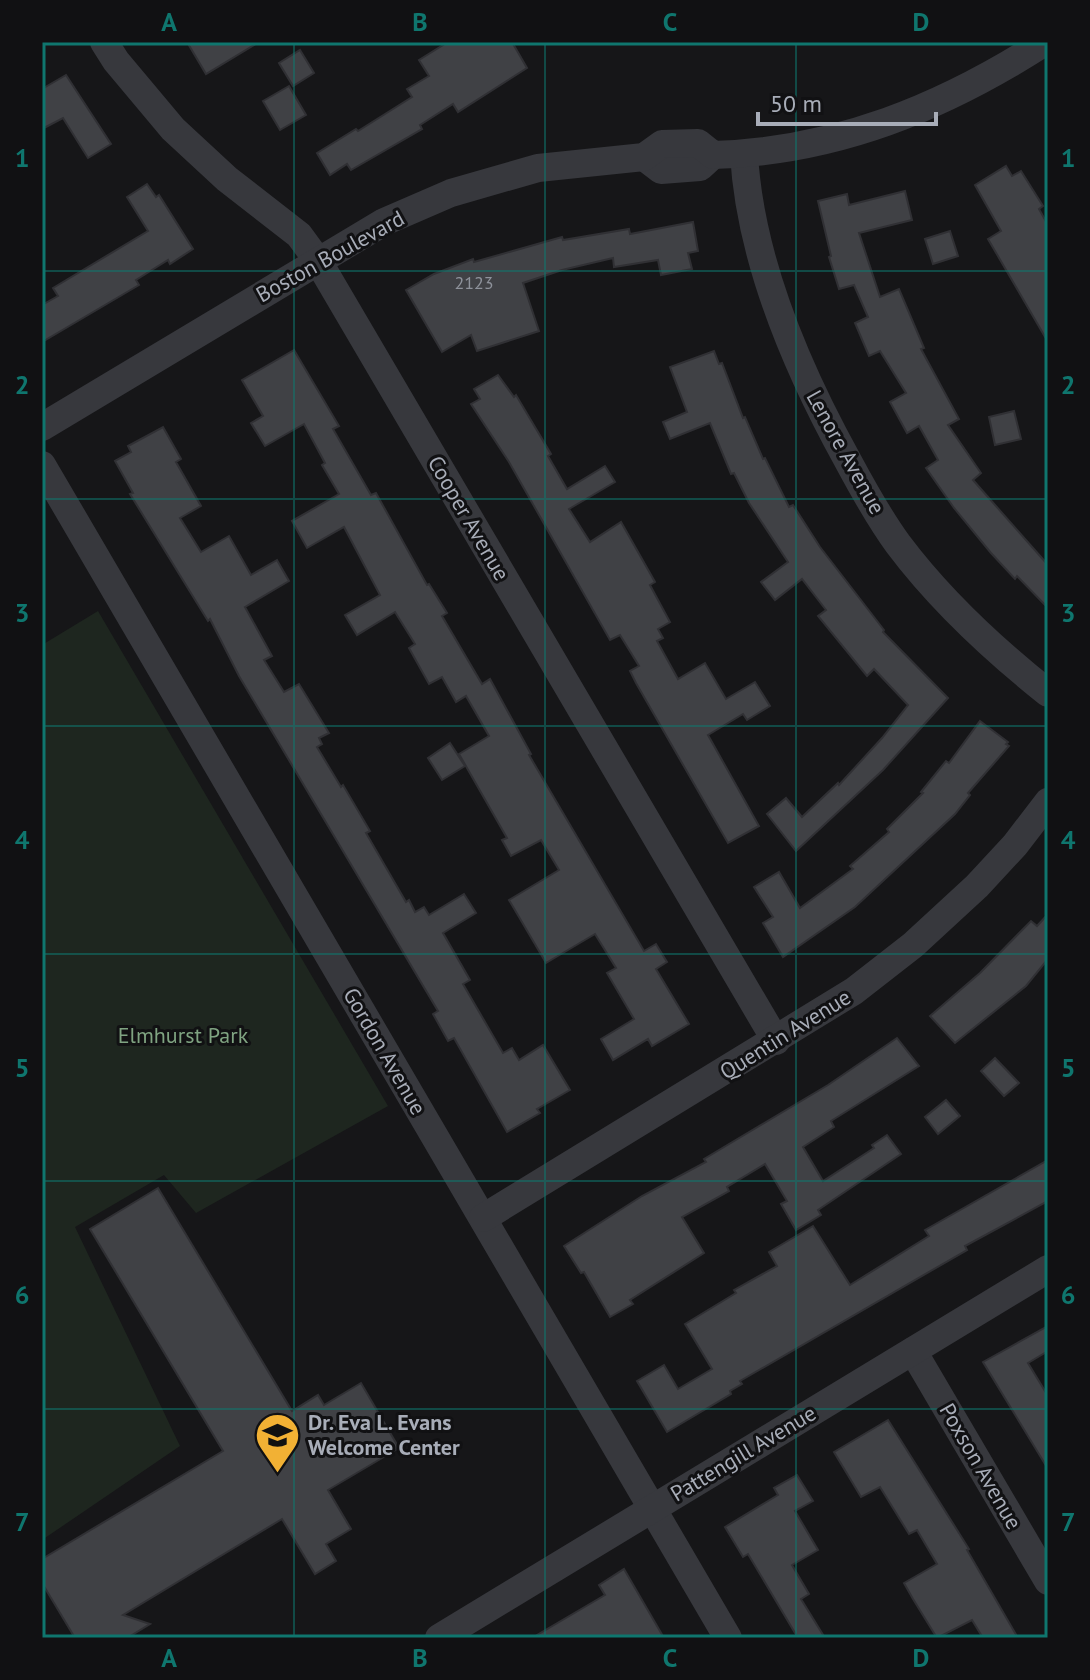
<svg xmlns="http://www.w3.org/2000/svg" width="1090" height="1680" viewBox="0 0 1090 1680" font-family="'PT Sans',sans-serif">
	<rect width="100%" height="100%" fill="#161618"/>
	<!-- green -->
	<polygon fill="#1e261f" points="98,611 388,1106 196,1213 164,1175 75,1227 180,1446 42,1540 42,645"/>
	<!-- building -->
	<g fill="#404145" stroke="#303034" stroke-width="2">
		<polygon points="187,42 259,42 206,74"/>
		<polygon points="448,42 512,42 527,68 458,112 453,104 420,125 422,129 351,170 347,164 330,175 317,153 356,129 358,131 412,97 407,89 429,76 419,60"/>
		<polygon points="300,50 314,73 293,86 279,63"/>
		<polygon points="66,75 111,144 88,158 63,118 42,129 42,89"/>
		<polygon points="289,86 306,115 280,130 263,101"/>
		<polygon points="1006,166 1012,176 1021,171 1043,206 1039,209 1048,225 1048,342 988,239 1001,231 975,185"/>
		<polygon points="147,184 156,197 159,195 193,249 170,264 168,260 136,280 139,285 42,342 42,305 58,296 53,288 148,231 127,197"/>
		<polygon points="905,191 912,220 859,233 880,297 899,289 924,348 921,349 959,419 948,425 981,473 973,480 1048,565 1048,608 1017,576 1015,579 991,553 954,508 926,468 938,460 919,426 907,433 890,402 906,393 880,351 869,356 855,323 868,317 854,285 839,289 829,257 831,256 818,201 847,194 849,205"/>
		<polygon points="693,222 698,251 688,253 692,269 661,275 658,260 614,267 613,258 562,270 523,283 539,331 477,351 471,335 442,352 406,290 434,274 473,259 474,262 562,237 563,240 629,229 630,234"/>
		<polygon points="950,231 958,256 933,264 925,239"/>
		<polygon points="294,350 339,426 333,429 371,495 376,493 427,585 429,584 447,613 442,616 482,684 490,679 531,754 529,755 644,951 656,944 667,962 656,969 689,1024 652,1046 648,1039 613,1060 601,1039 634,1019 607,973 616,968 595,934 546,963 509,900 559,870 541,840 511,856 502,840 507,838 459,754 489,736 466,696 456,702 442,677 429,684 409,648 415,644 395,612 357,635 345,615 380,595 344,527 307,548 292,521 339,494 322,465 325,463 304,424 265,446 251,423 263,416 242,380"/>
		<polygon points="714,351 719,364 722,363 743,418 745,417 763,459 765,458 789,507 793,505 820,547 884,630 883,632 948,698 883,770 796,851 767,814 786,798 802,817 838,783 839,785 882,738 908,705 874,669 867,676 818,616 826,610 802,579 775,600 761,582 788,562 749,503 734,473 731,474 710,423 670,439 663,422 687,412 670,367"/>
		<polygon points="498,375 514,397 516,395 551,454 548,456 567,489 605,466 615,482 569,509 590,542 621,522 655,582 650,585 670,622 658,629 663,638 657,641 678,679 705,663 726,699 755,682 770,706 747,720 743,714 708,735 759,826 728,843 636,683 630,671 639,666 620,635 610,640 509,462 471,404 480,399 474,389"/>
		<polygon points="1014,411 1021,439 995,445 989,417"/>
		<polygon points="163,427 181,459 176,462 201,506 180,518 201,552 229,536 251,575 277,560 289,581 245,607 272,656 264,660 284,692 299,684 329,733 319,738 322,744 317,747 341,787 343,785 370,831 366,833 406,902 409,900 415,912 424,907 429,915 464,894 476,913 443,933 470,980 463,984 503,1053 512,1048 519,1060 543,1045 570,1090 537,1109 540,1113 507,1132 454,1038 448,1041 433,1014 438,1011 239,676 210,619 208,621 130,494 133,493 115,461 131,452 128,446"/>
		<polygon points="980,721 1008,742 1006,744 1009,746 968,793 970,795 955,814 855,907 783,957 763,923 773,917 754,887 779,872 800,908 853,869 850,866 889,832 887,829 923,793 921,792 946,761 949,763"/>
		<polygon points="450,743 465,766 442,780 428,758"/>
		<polygon points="1048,914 1048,959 1026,986 955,1043 930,1016 980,973 1031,921 1037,926"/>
		<polygon points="897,1038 919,1066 831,1121 834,1127 803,1147 823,1181 874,1148 872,1145 887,1135 901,1154 818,1210 821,1215 796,1230 781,1204 787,1201 765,1164 727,1187 729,1191 682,1217 704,1253 630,1300 633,1304 610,1317 584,1272 581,1273 564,1246 642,1196 706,1162 704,1159 828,1085"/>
		<polygon points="995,1058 1019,1083 1004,1096 981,1071"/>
		<polygon points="946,1100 960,1116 938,1134 925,1117"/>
		<polygon points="1048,1160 1048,1201 965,1246 967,1250 740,1381 742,1384 730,1391 731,1394 667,1432 637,1381 664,1365 678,1389 712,1369 685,1324 736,1293 734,1290 777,1266 769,1252 813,1226 850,1285 929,1236 925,1230"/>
		<polygon points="158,1188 292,1411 318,1395 324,1405 361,1383 399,1448 328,1490 351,1529 326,1544 336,1561 315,1574 282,1519 123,1615 150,1624 127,1638 75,1638 42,1583 42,1559 223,1451 90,1229"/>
		<polygon points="1048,1326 1048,1351 1028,1363 1048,1396 1048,1469 983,1362"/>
		<polygon points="888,1420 969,1549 967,1550 1018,1638 983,1638 972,1620 937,1638 913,1599 904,1583 937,1564 917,1530 909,1534 880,1487 861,1497 834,1452"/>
		<polygon points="797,1475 813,1501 795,1511 818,1550 792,1565 809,1594 801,1599 825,1638 798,1638 748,1554 743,1557 725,1527 778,1495 774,1488"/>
		<polygon points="624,1569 664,1638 532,1638 605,1595 599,1585"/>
	</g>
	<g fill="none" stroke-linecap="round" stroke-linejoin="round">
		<!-- minor -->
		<g stroke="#37383d" stroke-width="28">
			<polyline points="104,42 116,61 173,129 227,179 299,235 318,261 776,1041"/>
			<path d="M744 154C750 260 797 369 848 461 863 489 879 518 898 544 940 600 994 650 1048 693"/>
			<polyline points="644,157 661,170 700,167 713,155"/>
			<path d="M42 427 384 222 451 193 538 168 644 157 662 144 698 143 713 155C837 151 942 108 1045 42"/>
			<polyline points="42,465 728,1638"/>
			<polyline points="483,1218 854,991 913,945 977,886 1015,845 1048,802"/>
			<polyline points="913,1351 1048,1581"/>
			<polyline points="439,1638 1048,1269"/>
		</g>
	</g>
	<!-- grid -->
	<path fill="none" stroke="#0f766e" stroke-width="2" stroke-opacity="0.55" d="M294 42V1638M545 42V1638M796 42V1638M42 271H1048M42 499H1048M42 726H1048M42 954H1048M42 1181H1048M42 1409H1048"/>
	<!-- icons -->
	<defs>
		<symbol id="school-pin" viewBox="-11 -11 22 30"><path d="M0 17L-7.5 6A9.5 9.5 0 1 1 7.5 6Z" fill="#f2b134" stroke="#111113"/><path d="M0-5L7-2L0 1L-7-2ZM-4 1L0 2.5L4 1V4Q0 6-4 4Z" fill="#111"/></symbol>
	</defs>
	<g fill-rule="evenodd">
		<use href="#school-pin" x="252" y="1410" width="51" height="69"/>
	</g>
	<g text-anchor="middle" stroke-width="6" stroke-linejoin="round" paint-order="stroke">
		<!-- number labels -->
		<g font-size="18" fill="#8e929b">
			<text x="474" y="289">2123</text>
		</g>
		<!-- street labels -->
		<g font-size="22" fill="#a8adb8" stroke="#111113">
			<text transform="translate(330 256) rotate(-29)" y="8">Boston Boulevard</text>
			<text transform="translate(846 452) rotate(61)" y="8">Lenore Avenue</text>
			<text transform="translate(469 518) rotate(60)" y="8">Cooper Avenue</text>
			<text transform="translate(785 1034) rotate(-32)" y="8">Quentin Avenue</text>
			<text transform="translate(385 1051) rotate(60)" y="8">Gordon Avenue</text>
			<text transform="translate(743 1453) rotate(-31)" y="8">Pattengill Avenue</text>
			<text transform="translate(981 1466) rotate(60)" y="8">Poxson Avenue</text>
		</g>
		<!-- park labels -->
		<g font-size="22" fill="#7fa381" stroke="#111113">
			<text x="183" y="1043">Elmhurst Park</text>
		</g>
		<!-- poi labels -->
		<g font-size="22" font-weight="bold" fill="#a8adb8" stroke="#111113" text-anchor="start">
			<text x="308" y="1430">Dr. Eva L. Evans<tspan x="308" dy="25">Welcome Center</tspan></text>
		</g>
	</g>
	<!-- border -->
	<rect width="1090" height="1680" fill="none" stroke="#111113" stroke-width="88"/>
	<!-- scale -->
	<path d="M758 112v12h178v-12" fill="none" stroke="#a8adb8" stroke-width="4"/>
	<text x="770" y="112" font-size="24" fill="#a8adb8" stroke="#111113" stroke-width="6" paint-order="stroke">50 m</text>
	<rect x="44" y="44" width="1002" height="1592" fill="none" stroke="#0f766e" stroke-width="3"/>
	<g font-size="26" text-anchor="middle" font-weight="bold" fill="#0f766e">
		<text x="169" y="31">A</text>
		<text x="420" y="31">B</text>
		<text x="670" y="31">C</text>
		<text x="921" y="31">D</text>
		<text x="22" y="167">1</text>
		<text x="1068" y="167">1</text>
		<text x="22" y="394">2</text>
		<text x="1068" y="394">2</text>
		<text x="22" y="622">3</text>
		<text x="1068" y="622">3</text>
		<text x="22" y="849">4</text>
		<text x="1068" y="849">4</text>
		<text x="22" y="1077">5</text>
		<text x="1068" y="1077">5</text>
		<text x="22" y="1304">6</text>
		<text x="1068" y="1304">6</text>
		<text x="22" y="1531">7</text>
		<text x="1068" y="1531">7</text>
		<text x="169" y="1667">A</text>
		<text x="420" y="1667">B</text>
		<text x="670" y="1667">C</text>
		<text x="921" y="1667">D</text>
	</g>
</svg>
